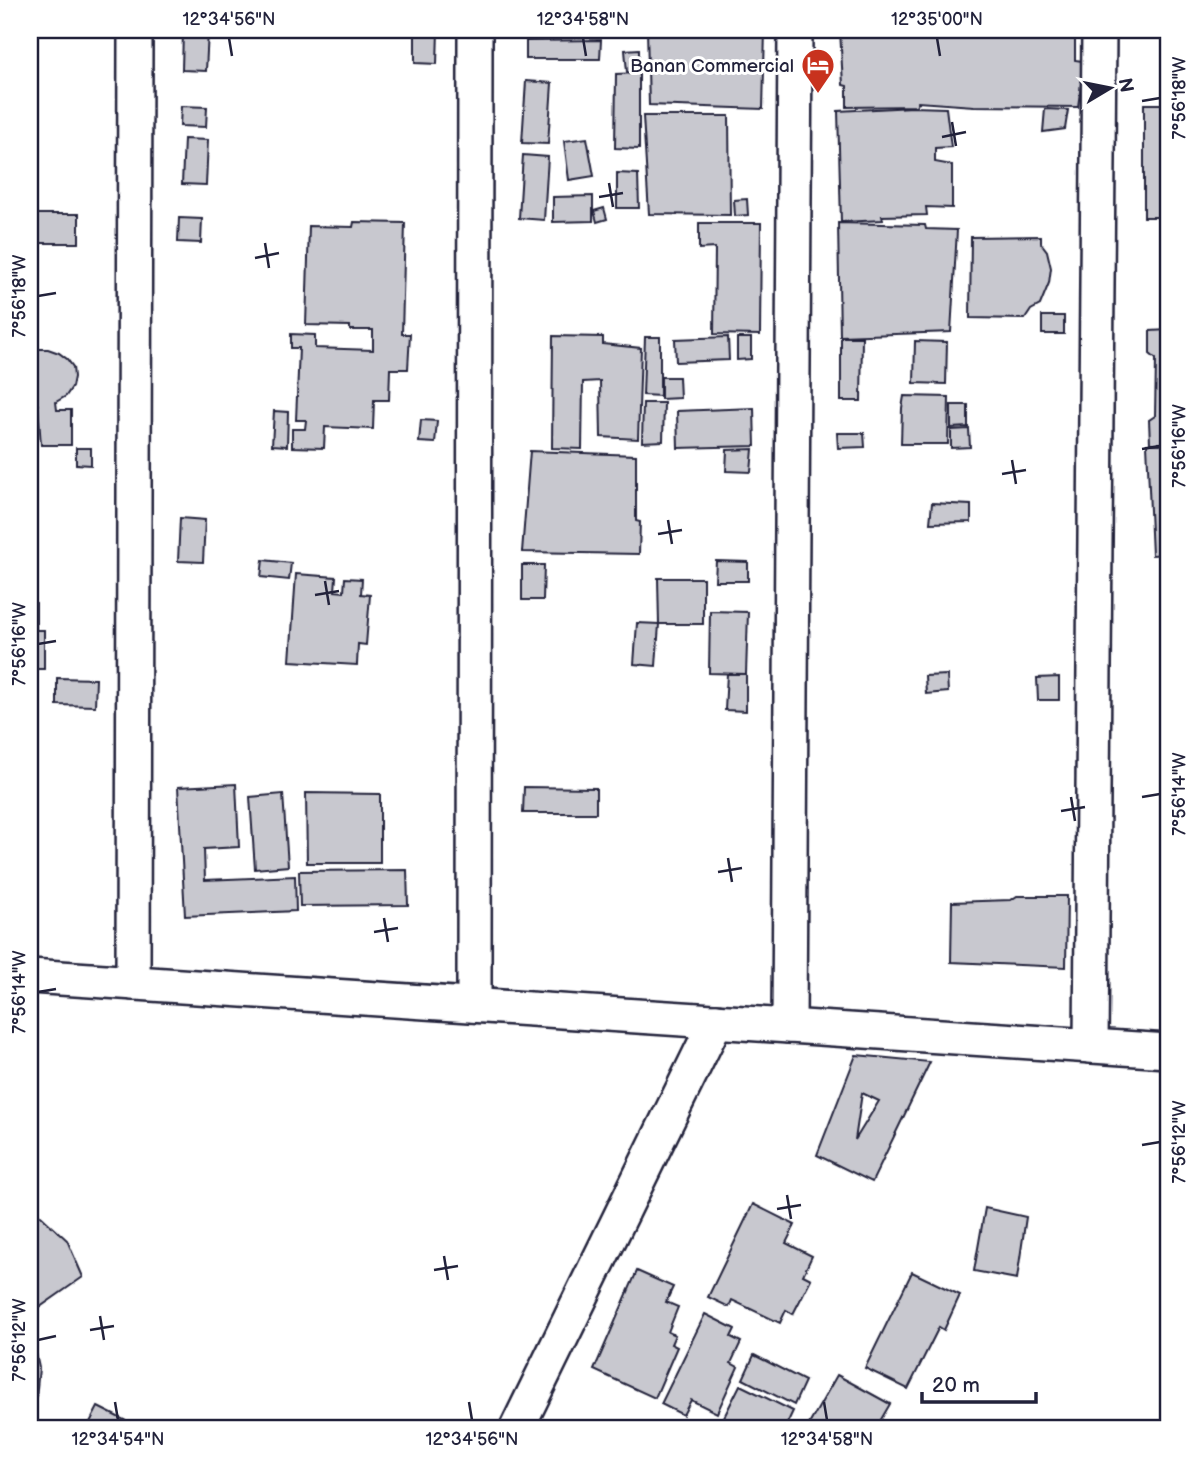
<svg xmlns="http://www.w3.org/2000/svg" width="1198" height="1458" viewBox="0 0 1198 1458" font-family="'Balsamiq Sans',sans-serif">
	<rect width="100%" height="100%" fill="#fff"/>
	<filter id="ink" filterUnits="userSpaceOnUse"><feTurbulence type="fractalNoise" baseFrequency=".0143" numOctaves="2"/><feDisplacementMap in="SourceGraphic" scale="14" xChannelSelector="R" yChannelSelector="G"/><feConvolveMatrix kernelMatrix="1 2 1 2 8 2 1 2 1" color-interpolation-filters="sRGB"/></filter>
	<g filter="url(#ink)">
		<!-- building -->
		<g fill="#c8c8cf" stroke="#22223b" stroke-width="2" fill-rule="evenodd">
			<polygon points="415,30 438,30 437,64 415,63"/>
			<polygon points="530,30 602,30 602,37 531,38"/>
			<polygon points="647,30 765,30 763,109 649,105"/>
			<polygon points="840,30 1078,30 1075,31 1075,60 1082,61 1085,83 1081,84 1078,107 974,106 918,102 916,106 847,107 847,86 843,85"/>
			<polygon points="183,31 208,31 206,71 182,70"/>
			<polygon points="601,40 600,59 526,59 526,41"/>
			<polygon points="639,49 639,72 627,72 625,50"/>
			<polygon points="639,73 639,149 615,148 616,74"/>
			<polygon points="526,81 552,83 548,144 522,143"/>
			<rect x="1144" y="104" width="24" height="113"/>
			<polygon points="181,106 207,107 206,127 180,126"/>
			<polygon points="913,107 946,108 951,147 935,148 935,162 952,165 952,208 926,207 927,215 882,216 883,220 841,222 838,111"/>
			<polygon points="1045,109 1068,110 1065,129 1043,132"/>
			<polygon points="643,116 729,116 730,215 649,214"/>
			<polygon points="587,138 594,176 569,180 564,141"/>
			<polygon points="184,139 208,140 206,185 182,184"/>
			<polygon points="523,155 548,157 544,220 519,218"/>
			<polygon points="617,173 638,174 639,208 617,208"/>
			<polygon points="593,196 593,221 553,222 553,197"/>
			<polygon points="747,199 748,215 735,216 734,200"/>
			<polygon points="604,208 607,219 597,222 594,211"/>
			<polygon points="30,214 79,214 79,243 35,243 34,296 30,295"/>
			<polygon points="179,218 202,219 201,243 178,242"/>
			<polygon points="354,222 405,223 402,334 410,334 408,369 390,369 389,400 374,400 373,429 325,427 324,448 292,447 292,429 305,429 306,420 296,420 299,348 291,348 291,334 315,335 315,348 373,350 373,330 350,330 350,326 306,325 309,226 353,227"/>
			<polygon points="699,223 761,223 760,335 714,334 715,248 699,249"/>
			<polygon points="838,223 925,225 926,229 957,230 951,332 840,336"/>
			<polygon points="1041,236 1041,243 1047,251 1051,268 1049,283 1040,305 1031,310 1025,319 970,318 971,237"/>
			<rect x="1042" y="316" width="22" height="18"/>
			<polygon points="1168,330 1168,443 1150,443 1149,420 1155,416 1156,359 1150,354 1150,331"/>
			<polygon points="553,336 603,337 603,344 641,348 638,439 601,437 600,381 583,382 582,449 552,448"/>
			<polygon points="645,337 660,337 660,396 643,395"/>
			<polygon points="728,337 729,360 676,362 675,339"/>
			<polygon points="841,337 862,337 861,401 841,401"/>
			<polygon points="737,338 751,338 751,359 737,360"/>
			<polygon points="915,341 947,342 946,384 914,383"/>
			<polygon points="30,349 48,349 59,353 67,359 73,367 74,377 72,387 66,396 56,402 57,410 71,410 71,445 41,445 38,405 30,405"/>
			<polygon points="661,377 679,377 680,398 661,399"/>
			<polygon points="904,396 949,397 948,444 901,444 902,408"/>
			<polygon points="643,403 664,403 663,441 642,442"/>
			<polygon points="951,405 968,405 968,427 951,428"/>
			<polygon points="754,408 755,446 678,448 677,411"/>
			<polygon points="274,411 288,412 287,446 272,445"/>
			<polygon points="421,420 437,421 435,443 419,442"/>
			<polygon points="969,429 970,447 951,448 951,430"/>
			<polygon points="837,433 864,433 865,447 838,448"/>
			<polygon points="1147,444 1168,444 1168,554 1152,555"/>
			<polygon points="76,448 91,448 91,465 76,464"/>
			<polygon points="753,449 751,472 726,471 727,450"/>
			<polygon points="530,451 636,455 636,521 640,522 639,554 522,552"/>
			<polygon points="932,503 971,505 971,522 930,523"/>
			<polygon points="180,518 205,520 203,562 178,561"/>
			<polygon points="263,560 291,563 289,580 261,577"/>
			<polygon points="716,561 748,562 748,581 715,581"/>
			<polygon points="522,565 544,565 543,600 522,600"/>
			<polygon points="296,574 336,577 335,591 344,592 345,578 362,579 361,594 370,595 366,645 358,644 357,665 290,661"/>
			<polygon points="658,578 703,578 703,624 659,624"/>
			<polygon points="30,603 36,603 36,630 44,630 44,669 30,669"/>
			<polygon points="710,611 748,612 746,674 709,673"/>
			<polygon points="637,623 659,624 656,666 634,664"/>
			<polygon points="727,674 746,674 746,711 725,710"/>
			<polygon points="947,675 948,692 926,694 925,676"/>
			<polygon points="1059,677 1059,700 1038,700 1037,678"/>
			<polygon points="57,678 96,679 95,706 57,705"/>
			<polygon points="236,784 239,847 204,849 205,880 295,876 296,911 185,916 178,787"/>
			<polygon points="524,787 596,788 596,813 523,813"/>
			<polygon points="306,793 380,794 380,863 307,863"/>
			<polygon points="283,794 288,866 255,869 250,797"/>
			<polygon points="407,870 408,905 300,906 299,871"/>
			<polygon points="1017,896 1067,896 1066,967 951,962 952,902 1011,900"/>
			<path d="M856 1055 930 1062 872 1182 817 1155ZM862 1093 879 1101 855 1140Z"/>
			<polygon points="753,1204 795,1225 786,1243 812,1256 803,1275 811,1279 793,1314 786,1310 780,1323 732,1300 729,1307 708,1297"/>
			<polygon points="30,1206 67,1240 83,1277 30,1314"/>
			<polygon points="985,1208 1026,1217 1017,1279 974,1271"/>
			<polygon points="637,1271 673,1287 666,1302 678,1307 668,1332 675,1335 671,1344 677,1347 655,1398 594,1370"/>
			<polygon points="912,1272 960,1295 944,1330 939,1327 908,1389 865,1368"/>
			<polygon points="705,1314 735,1329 731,1337 741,1342 731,1363 738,1367 717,1413 691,1400 683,1415 661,1404"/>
			<polygon points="30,1325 39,1368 36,1399 30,1411"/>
			<polygon points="754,1355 805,1381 794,1405 743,1379"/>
			<polygon points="837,1375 890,1404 876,1428 807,1428"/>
			<polygon points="740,1385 793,1411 785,1428 742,1428 723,1419"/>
			<polygon points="98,1407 140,1428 87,1428"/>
		</g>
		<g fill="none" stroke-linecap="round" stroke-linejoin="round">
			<defs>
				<g id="minor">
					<polyline points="30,976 1168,1051"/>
					<polyline points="133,983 135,30"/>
					<polyline points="474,1005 475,30"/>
					<polyline points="789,1026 795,30"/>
					<polyline points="1091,1046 1099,30"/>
					<polyline points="517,1428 716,1021"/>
				</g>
			</defs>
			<!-- minor casing -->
			<use href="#minor" stroke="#22223b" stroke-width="38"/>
			<!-- minor -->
			<use href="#minor" stroke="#fff" stroke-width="33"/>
		</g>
	</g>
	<!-- ticks -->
	<path fill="none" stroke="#22223b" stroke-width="2.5" d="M229 38 232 56M583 38 586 56M937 38 940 56M1142 101 1160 98M952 122 956 146M942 137 966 132M609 183 613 207M599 197 623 193M265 243 269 268M255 258 279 253M38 296 56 293M1142 449 1160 446M1012 460 1016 484M1002 474 1026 470M668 520 672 544M658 534 682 530M325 581 329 605M315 595 339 591M38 644 56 641M1071 797 1075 821M1142 797 1160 794M1061 811 1085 807M728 858 732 882M718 872 742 868M384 918 388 942M374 932 398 928M38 992 56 989M1142 1145 1160 1142M787 1195 791 1219M777 1209 801 1205M444 1256 448 1280M434 1270 458 1266M100 1316 104 1340M90 1330 114 1326M38 1340 56 1336M115 1402 118 1420M469 1402 472 1420M824 1402 827 1420"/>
	<!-- icons -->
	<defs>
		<symbol id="hotel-pin" viewBox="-11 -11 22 30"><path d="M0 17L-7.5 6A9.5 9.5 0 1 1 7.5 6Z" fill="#c8321e" stroke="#fff"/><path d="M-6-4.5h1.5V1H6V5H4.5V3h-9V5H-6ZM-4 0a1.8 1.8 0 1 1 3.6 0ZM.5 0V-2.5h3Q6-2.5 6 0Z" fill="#fff"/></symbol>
	</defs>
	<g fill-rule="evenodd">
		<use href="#hotel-pin" x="799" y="46" width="38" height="52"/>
	</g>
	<g text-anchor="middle" stroke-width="6" stroke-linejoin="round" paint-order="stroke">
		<!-- poi labels -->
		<g font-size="19" fill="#22223b" stroke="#fff" text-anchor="end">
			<text x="794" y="72">Banan Commercial</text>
		</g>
	</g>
	<!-- margin -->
	<rect width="1198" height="1458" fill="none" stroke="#fff" stroke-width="77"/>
	<!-- north arrow -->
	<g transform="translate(1110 88) rotate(80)" stroke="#ffffff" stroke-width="5" paint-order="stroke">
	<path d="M0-5L12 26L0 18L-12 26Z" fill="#22223b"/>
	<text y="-10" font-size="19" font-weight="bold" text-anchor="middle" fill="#22223b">N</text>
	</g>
	<!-- scale -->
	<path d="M922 1392v10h114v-10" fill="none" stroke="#22223b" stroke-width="3.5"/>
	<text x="932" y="1392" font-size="21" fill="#22223b" stroke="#ffffff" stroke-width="5" paint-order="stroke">20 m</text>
	<rect x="38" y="38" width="1122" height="1382" fill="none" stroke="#22223b" stroke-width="2.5"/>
	<g font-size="18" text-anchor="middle" fill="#22223b">
		<text x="229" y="25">12°34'56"N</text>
		<text x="583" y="25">12°34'58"N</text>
		<text x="937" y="25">12°35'00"N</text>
		<text transform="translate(1179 98) rotate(-90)" y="6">7°56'18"W</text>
		<text transform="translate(19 296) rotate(-90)" y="6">7°56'18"W</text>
		<text transform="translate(1179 446) rotate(-90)" y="6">7°56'16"W</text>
		<text transform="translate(19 644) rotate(-90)" y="6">7°56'16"W</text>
		<text transform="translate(1179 794) rotate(-90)" y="6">7°56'14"W</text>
		<text transform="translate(19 992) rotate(-90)" y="6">7°56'14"W</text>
		<text transform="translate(1179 1142) rotate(-90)" y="6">7°56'12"W</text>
		<text transform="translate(19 1340) rotate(-90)" y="6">7°56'12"W</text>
		<text x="118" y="1445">12°34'54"N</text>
		<text x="472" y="1445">12°34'56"N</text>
		<text x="827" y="1445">12°34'58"N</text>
	</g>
</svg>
